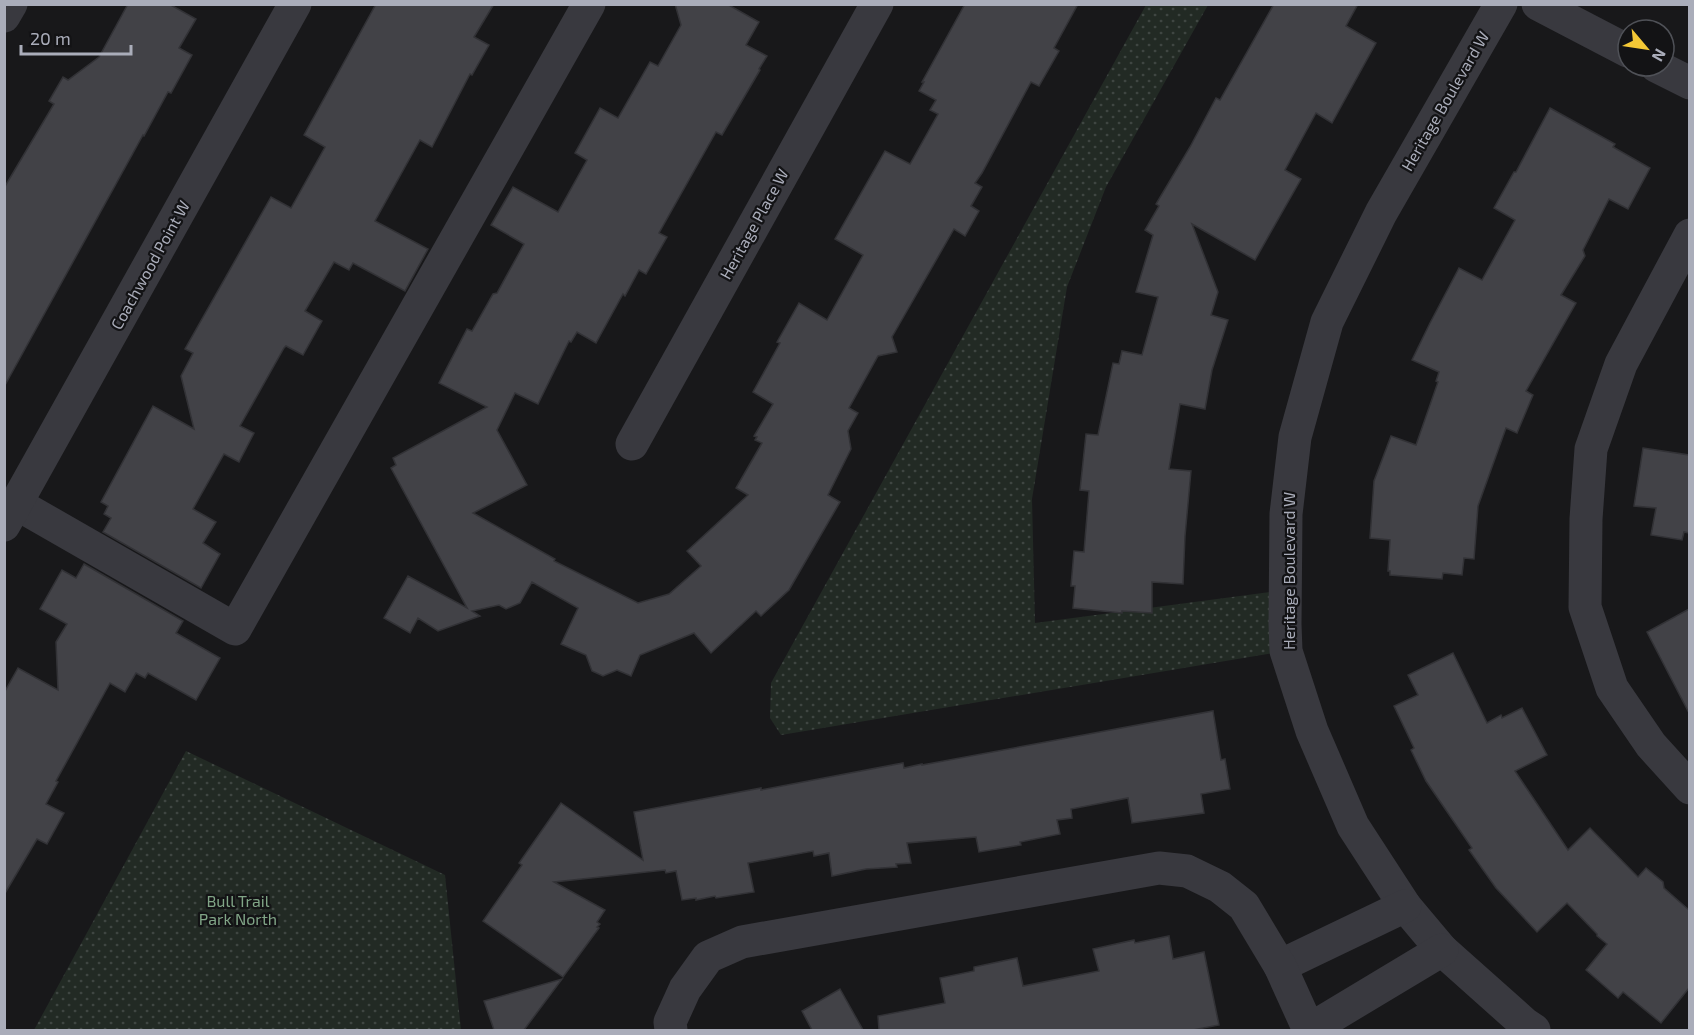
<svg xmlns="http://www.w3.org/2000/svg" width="1694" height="1035" viewBox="0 0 1694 1035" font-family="'Exo 2',sans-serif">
	<defs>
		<pattern id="park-dots" width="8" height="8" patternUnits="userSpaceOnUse" patternTransform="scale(1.5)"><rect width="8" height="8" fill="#222a24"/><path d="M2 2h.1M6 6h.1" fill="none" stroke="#3f4642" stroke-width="1.8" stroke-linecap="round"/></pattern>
	</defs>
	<rect width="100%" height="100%" fill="#18181a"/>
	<!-- park -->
	<g fill="url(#park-dots)">
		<polygon points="1146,5 1208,5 1106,187 1067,287 1032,499 1035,623 1285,590 1286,651 781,735 770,718 771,683"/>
		<polygon points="186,751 445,875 461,1030 34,1030"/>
	</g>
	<!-- building -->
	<g fill="#424247" stroke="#323236" stroke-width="1.5">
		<polygon points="128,4 169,4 196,19 179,48 192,55 171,93 168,92 144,136 143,135 4,387 4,188 54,104 49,101 63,77 68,80 99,57"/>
		<polygon points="376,4 494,4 474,37 489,45 472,75 470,74 432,147 420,140 375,221 428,249 405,291 353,263 349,270 334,262 305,311 322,321 303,355 286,346 284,348 240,426 254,433 239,462 224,454 193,509 216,522 203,543 220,554 201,588 103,532 111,518 104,514 108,506 101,502 153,406 194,429 181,376 193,353 185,349 271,197 291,208 325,147 304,135"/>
		<polygon points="675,4 727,4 759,22 746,45 767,56 759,69 760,70 722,135 716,132 659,233 667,237 646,274 639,270 625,296 623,294 596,343 577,332 571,342 569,341 538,404 515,393 497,430 527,485 473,513 555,559 554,561 638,603 669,594 701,566 687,551 748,495 736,488 762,443 755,440 757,437 754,436 773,404 753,392 780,343 777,342 799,303 827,320 863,255 835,239 885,151 910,164 938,114 930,110 936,100 919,91 924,82 922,82 965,4 1078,4 1054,48 1059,51 1039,86 1031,82 982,173 975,183 982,187 971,206 979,211 965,236 954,229 892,337 897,352 878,356 849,408 858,413 848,431 851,449 828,495 840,502 789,590 761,616 756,611 711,653 694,633 640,655 631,676 617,670 603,676 592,671 586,655 561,644 578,608 532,582 520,603 506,609 499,605 472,611 480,616 438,631 418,618 410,633 384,618 408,576 467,608 391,468 396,465 393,458 487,407 439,383 467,329 472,331 493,294 497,293 524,244 491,225 513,187 558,212 587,160 575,153 600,108 618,118 650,62 658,66 681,25"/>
		<polygon points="1274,4 1358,4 1346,26 1376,43 1332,123 1316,113 1285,170 1301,179 1255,260 1192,224 1218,292 1211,315 1228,320 1212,370 1205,409 1180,404 1169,469 1191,471 1185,536 1183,584 1152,582 1152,613 1122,611 1122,613 1073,608 1075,586 1071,586 1074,551 1084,552 1089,491 1080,490 1086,434 1098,435 1113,363 1119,364 1122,351 1142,355 1158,297 1136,292 1153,235 1145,230 1159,206 1156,204 1190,147 1216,98 1220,100"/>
		<polygon points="1550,108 1615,144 1613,147 1650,168 1628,209 1609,199 1583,250 1585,256 1561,295 1576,303 1526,391 1533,395 1517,433 1506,428 1478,506 1474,559 1464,558 1462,575 1443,573 1442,579 1390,575 1390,571 1388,571 1390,540 1370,538 1374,481 1391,436 1416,445 1438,382 1436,381 1439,372 1412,360 1430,323 1459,268 1482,280 1515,220 1494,208 1514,172 1516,172"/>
		<polygon points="1643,448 1689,455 1689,533 1684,532 1682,540 1651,535 1656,508 1634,506"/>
		<polygon points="84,564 183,621 176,633 220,658 196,700 148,673 145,678 136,673 125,692 110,683 56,781 58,782 46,804 64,813 47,844 37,839 4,895 4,693 18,668 58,690 56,642 67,624 40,609 62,570 76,578"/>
		<polygon points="1689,609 1689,713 1647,632"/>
		<polygon points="1453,653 1487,723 1501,715 1502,718 1522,708 1547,755 1515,771 1568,850 1590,828 1638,877 1646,868 1663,882 1664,888 1689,910 1689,988 1661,1023 1623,992 1618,998 1586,970 1607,944 1597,936 1597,934 1567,903 1537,932 1496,888 1469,850 1472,848 1426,781 1411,750 1414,748 1394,706 1418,695 1408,675"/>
		<polygon points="1213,711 1221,760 1225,759 1230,789 1201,794 1204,813 1132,823 1128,798 1071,809 1072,818 1057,820 1060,834 1020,842 1021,845 979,852 976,837 907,843 911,863 896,864 897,867 866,869 832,876 829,853 814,856 813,851 748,863 754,892 716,898 715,896 696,900 696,898 682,900 676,871 666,873 665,870 554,882 605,910 597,922 600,924 597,927 599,928 563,977 483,921 522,865 519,863 561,803 643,860 634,812 761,788 761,790 903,763 904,768 922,764 922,765"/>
		<polygon points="1169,936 1173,959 1204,952 1219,1025 1193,1030 879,1030 878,1016 945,1003 940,978 974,971 974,967 1017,958 1023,986 1099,971 1093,949 1134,940 1135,943"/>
		<polygon points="562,979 524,1030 494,1030 484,1001"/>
		<polygon points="840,989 863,1030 812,1030 802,1011"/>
	</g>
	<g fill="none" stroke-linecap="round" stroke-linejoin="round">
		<!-- minor -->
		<g stroke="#39393f" stroke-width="33">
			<polyline points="1501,4 1381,213 1327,322 1295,437 1286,514 1285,624 1286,651 1312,731 1353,826 1405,906 1442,950 1525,1024 1534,1030"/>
			<polyline points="1538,4 1628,51"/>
			<polyline points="4,16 11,4"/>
			<polyline points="1656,66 1690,83"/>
			<polyline points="1690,235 1621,364 1591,449 1586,519 1585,607 1612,688 1651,745 1690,788"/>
			<polyline points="632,444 877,4"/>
			<polyline points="17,504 235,629 589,4"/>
			<polyline points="4,525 295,4"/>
			<polyline points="1280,966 1405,906"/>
			<polyline points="671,1030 670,1022 685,989 708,957 742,942 1159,868 1187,871 1220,887 1244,906 1280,966 1309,1030 1442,950"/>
		</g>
	</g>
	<g text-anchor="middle" stroke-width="4.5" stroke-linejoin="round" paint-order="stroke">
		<!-- street labels -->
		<g font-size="16" fill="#aaadba" stroke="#131315">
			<text transform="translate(1445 101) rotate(-60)" y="6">Heritage Boulevard W</text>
			<text transform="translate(754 224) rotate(-61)" y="6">Heritage Place W</text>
			<text transform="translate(150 265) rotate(-61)" y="6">Coachwood Point W</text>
			<text transform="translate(1289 571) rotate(-90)" y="6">Heritage Boulevard W</text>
		</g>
		<!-- park labels -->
		<g font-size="16" fill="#81a587" stroke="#131315">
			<text x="238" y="907">Bull Trail<tspan x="238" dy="18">Park North</tspan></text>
		</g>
	</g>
	<!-- border -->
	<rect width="1694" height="1035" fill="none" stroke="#aaadba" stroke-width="12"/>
	<!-- north arrow -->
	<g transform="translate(1646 48) rotate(119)"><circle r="28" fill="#131315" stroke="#4f5157" stroke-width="1.5"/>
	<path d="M0-4.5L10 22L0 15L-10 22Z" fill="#f4c836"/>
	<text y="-9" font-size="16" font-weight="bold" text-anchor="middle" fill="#aaadba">N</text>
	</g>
	<!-- scale -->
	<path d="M21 45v9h110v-9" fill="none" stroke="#aaadba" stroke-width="3"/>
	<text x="30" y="45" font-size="18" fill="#aaadba" stroke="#131315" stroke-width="4.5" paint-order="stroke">20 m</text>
</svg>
